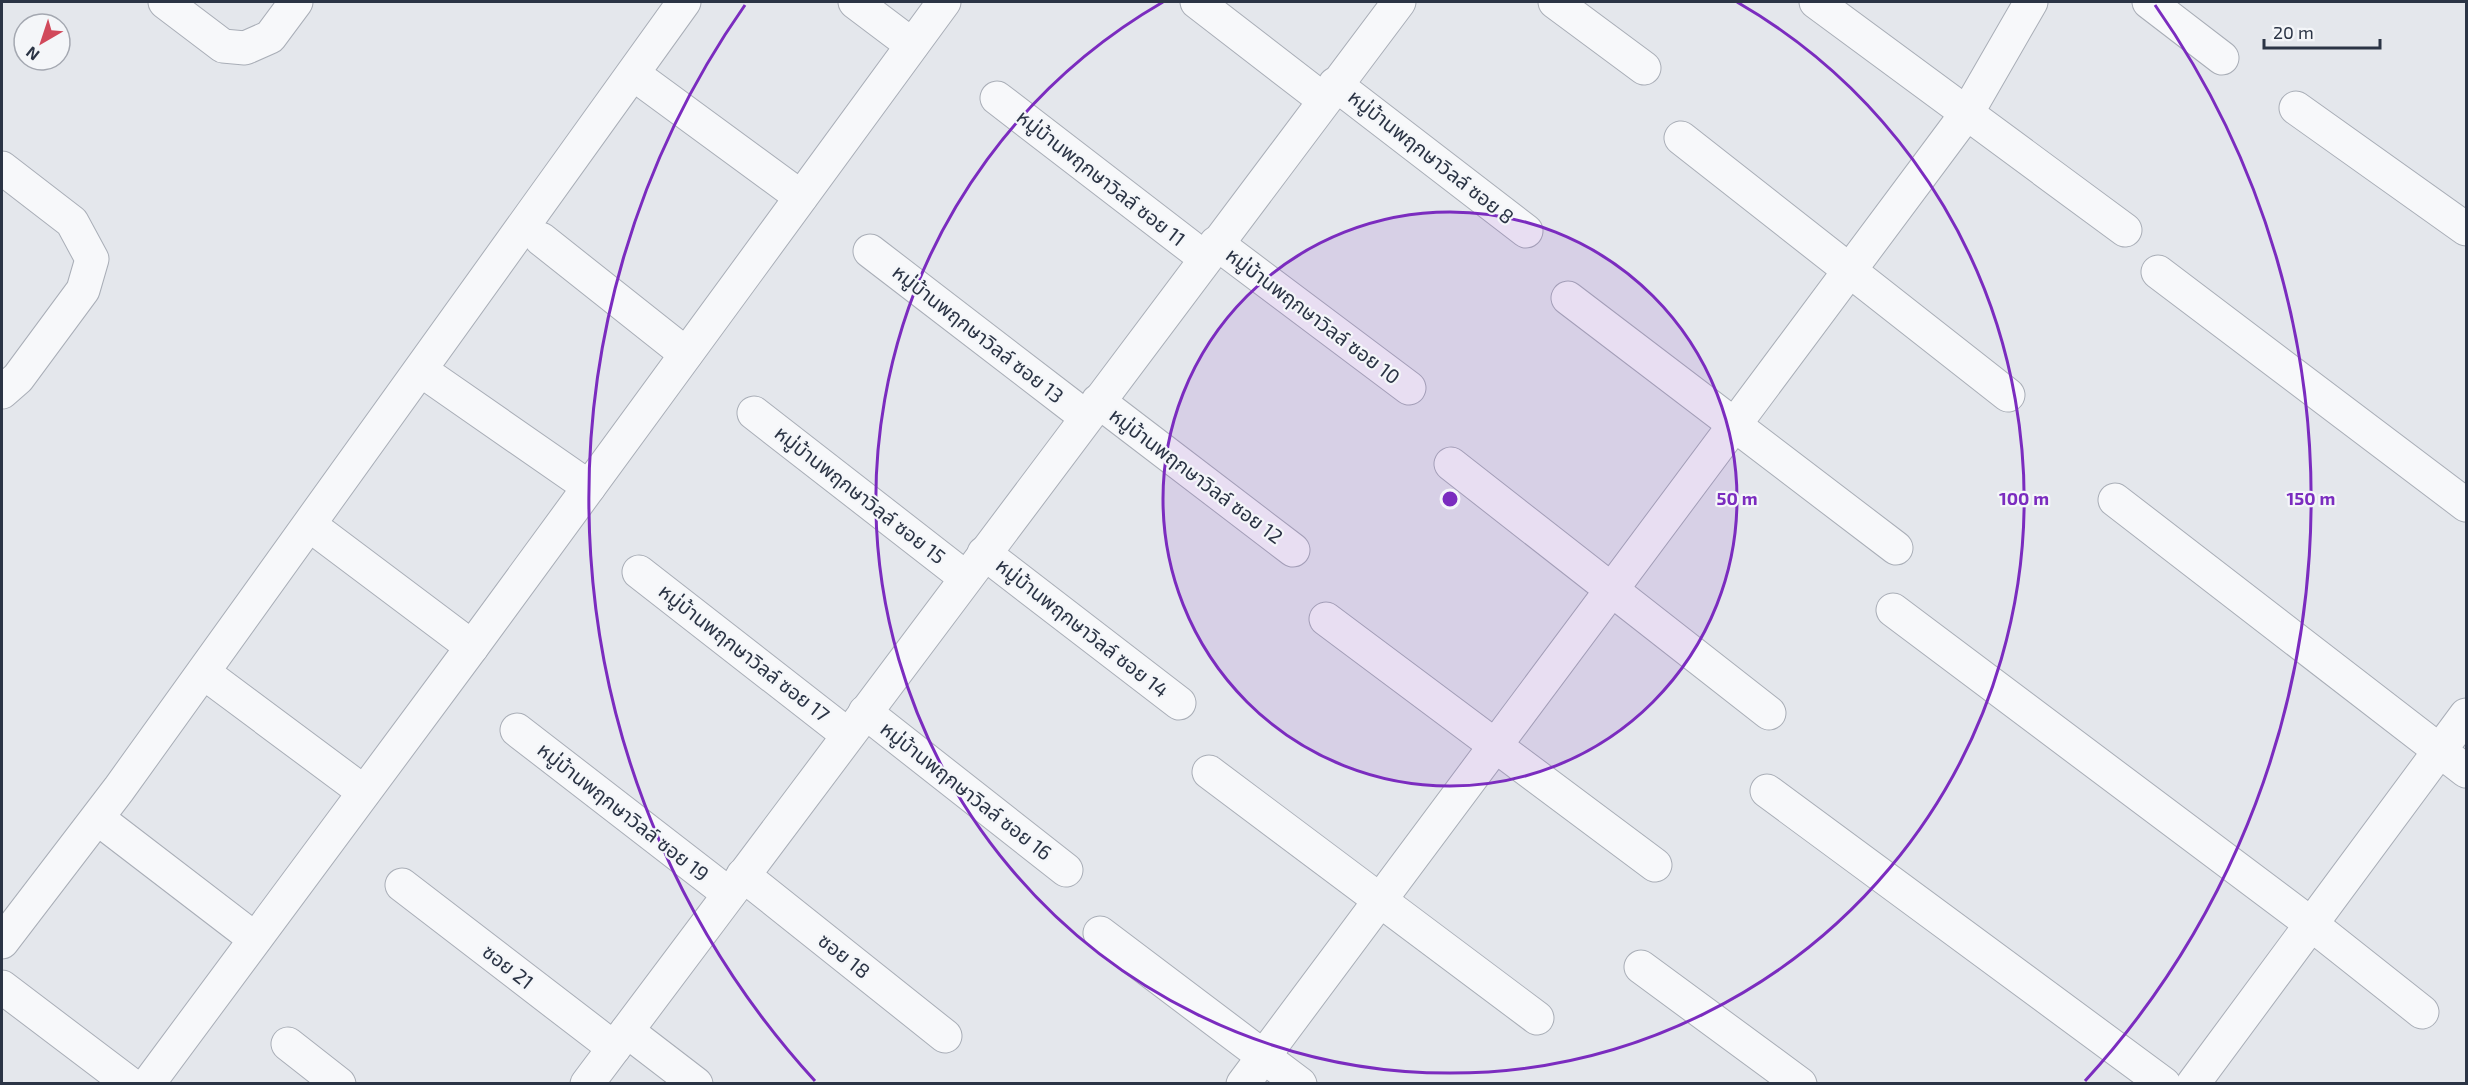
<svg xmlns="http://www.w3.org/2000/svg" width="2468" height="1085" viewBox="0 0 2468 1085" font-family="'Exo 2','Noto Sans Thai',sans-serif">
	<rect width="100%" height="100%" fill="#e4e7ec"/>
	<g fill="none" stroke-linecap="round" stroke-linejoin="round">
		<defs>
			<g id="minor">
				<polyline points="165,2 223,46 245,48 270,37 296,2"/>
				<polyline points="855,2 912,45"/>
				<polyline points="1197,2 1324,100"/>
				<polyline points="1555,2 1644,68"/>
				<polyline points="1816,2 2125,230"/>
				<polyline points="2149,2 2222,58"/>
				<polyline points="647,84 801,197"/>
				<polyline points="1335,84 1526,231"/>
				<polyline points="997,98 1205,258"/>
				<polyline points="2296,108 2466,229"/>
				<polyline points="1681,138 2008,395"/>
				<polyline points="2,168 72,222 92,259 83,290 18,378 2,392"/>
				<polyline points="541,239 686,354"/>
				<polyline points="1216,243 1409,388"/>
				<polyline points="870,251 1086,417"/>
				<polyline points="2158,272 2466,505"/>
				<polyline points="1568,298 1896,548"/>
				<polyline points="435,380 589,487"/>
				<polyline points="1098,401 1293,550"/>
				<polyline points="754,413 966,578"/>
				<polyline points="1451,464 1769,713"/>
				<polyline points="2115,500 2466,771"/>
				<polyline points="323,535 472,647"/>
				<polyline points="984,553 1179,703"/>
				<polyline points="639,572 848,735"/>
				<polyline points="1893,610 2311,924 2422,1012"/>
				<polyline points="1326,619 1655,865"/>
				<polyline points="215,681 364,792"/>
				<polyline points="865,712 1066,870"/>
				<polyline points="517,730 729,894"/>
				<polyline points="1209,772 1537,1018"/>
				<polyline points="1767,791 2164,1084"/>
				<polyline points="109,827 255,939"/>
				<polyline points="743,875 945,1036"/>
				<polyline points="402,885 614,1048"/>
				<polyline points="1100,933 1300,1084"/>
				<polyline points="2,942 119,789 684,2"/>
				<polyline points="1641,967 1800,1084"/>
				<polyline points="2,987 130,1084"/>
				<polyline points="627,1031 696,1084"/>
				<polyline points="288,1044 339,1084"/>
				<polyline points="148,1084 472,647 944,2"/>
				<polyline points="587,1084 1399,2"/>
				<polyline points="1243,1084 1967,113 2031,2"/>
				<polyline points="2193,1084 2466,715"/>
			</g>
		</defs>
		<!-- minor casing -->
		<use href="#minor" stroke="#a9aeb7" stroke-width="35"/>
		<!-- minor -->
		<use href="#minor" stroke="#f7f8fa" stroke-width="33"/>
	</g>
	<!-- distance rings -->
	<circle cx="1450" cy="499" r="287" fill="#7b2cbf" fill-opacity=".12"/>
	<g fill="none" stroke="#7b2cbf" stroke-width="3">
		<circle cx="1450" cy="499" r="287"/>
		<path d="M1737 2A574 574 0 1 1 1163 2"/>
		<path d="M815 1081A861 861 0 0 1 745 5M2155 5A861 861 0 0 1 2085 1081"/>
	</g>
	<g text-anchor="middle" stroke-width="4.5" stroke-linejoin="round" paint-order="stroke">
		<!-- street labels -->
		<g font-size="20" fill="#2b3445" stroke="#f4f6f9">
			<text transform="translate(1431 157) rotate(38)" y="7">หมู่บ้านพฤกษาวิลล์ ซอย 8</text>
			<text transform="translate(1101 178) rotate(38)" y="7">หมู่บ้านพฤกษาวิลล์ ซอย 11</text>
			<text transform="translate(1313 316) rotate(37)" y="7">หมู่บ้านพฤกษาวิลล์ ซอย 10</text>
			<text transform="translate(978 334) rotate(38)" y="7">หมู่บ้านพฤกษาวิลล์ ซอย 13</text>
			<text transform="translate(1196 476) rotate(37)" y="7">หมู่บ้านพฤกษาวิลล์ ซอย 12</text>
			<text transform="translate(860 495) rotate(38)" y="7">หมู่บ้านพฤกษาวิลล์ ซอย 15</text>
			<text transform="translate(1082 628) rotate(38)" y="7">หมู่บ้านพฤกษาวิลล์ ซอย 14</text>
			<text transform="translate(744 653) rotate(38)" y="7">หมู่บ้านพฤกษาวิลล์ ซอย 17</text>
			<text transform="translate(966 791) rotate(38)" y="7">หมู่บ้านพฤกษาวิลล์ ซอย 16</text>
			<text transform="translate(623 812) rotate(38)" y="7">หมู่บ้านพฤกษาวิลล์ ซอย 19</text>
			<text transform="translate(844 956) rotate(38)" y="7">ซอย 18</text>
			<text transform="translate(508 967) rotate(38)" y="7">ซอย 21</text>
		</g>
	</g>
	<circle cx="1450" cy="499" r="9" fill="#7b2cbf" stroke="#f4f6f9" stroke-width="3"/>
	<g font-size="18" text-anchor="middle" font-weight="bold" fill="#7b2cbf" stroke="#f4f6f9" stroke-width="4.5" stroke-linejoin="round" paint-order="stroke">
		<text x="1737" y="505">50 m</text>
		<text x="2024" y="505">100 m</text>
		<text x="2311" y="505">150 m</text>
	</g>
	<!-- border -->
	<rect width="2468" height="1085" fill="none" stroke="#2b3445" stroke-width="6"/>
	<!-- north arrow -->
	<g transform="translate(42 42) rotate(219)"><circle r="28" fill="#f4f6f9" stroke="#a4a8b1" stroke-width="1.5"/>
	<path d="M0-4.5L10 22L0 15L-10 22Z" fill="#d1495b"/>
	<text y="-9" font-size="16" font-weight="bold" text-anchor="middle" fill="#2b3445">N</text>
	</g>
	<!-- scale -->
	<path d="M2264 39v9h116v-9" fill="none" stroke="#2b3445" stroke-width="3"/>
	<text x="2273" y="39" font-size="18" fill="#2b3445" stroke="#f4f6f9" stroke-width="4.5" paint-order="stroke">20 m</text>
</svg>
